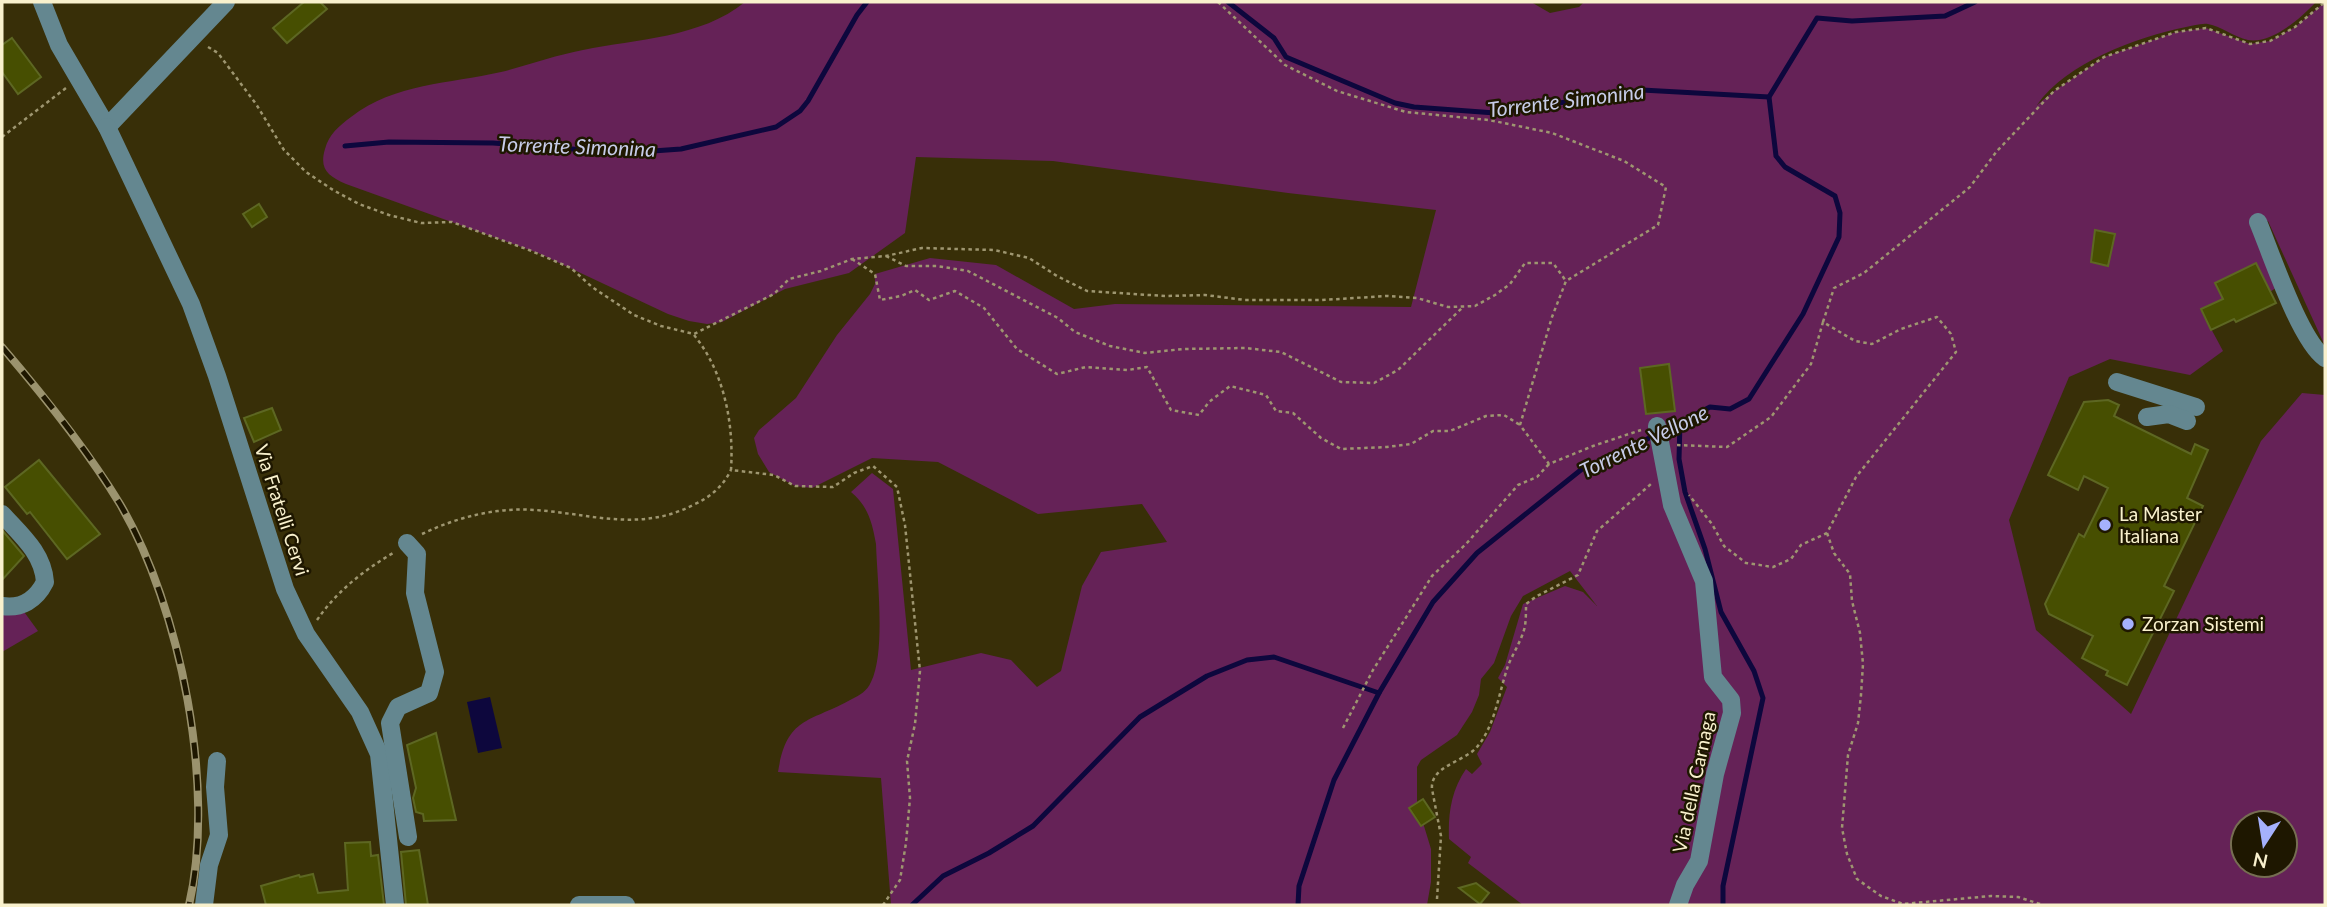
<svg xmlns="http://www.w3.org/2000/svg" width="2327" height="907" viewBox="0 0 2327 907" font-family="Lato,sans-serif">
	<rect width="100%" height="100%" fill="#382f08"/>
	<!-- green -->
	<g fill="#652257" fill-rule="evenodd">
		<path d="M745 2H1531L1550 13 1579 7 1584 2H2316C2301 18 2272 44 2248 40 2234 37 2221 26 2208 24 2201 23 2193 26 2186 27 2137 37 2066 63 2037 105L2054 91 2104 57 2176 32 2206 28 2250 44 2270 41 2295 27 2325 2V346L2268 221 2250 226 2280 285 2270 292 2223 299 2201 310 2223 351 2190 375 2110 359 2069 377 2009 520 2036 630 2131 714 2261 441 2302 393 2325 395V905H1523L1468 863 1471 857 1449 839C1448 814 1451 791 1466 769L1472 774 1482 764 1477 754 1490 732 1507 687 1498 678 1505 665 1523 604 1565 586 1583 592 1597 606 1570 571 1523 596 1511 616 1494 663 1481 679 1479 695 1472 712 1457 735 1421 760 1417 767V803L1431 849V882L1427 905H891L881 778 778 772C787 716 809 723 852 699 860 695 867 691 871 682 886 652 877 579 876 544 872 522 868 506 851 492L872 473 893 489 911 670 981 653 1011 660 1037 687 1061 671 1082 586 1101 552 1167 542 1142 504 1038 514 938 462 872 458 812 488 795 486 769 472 758 454 754 438 759 430 796 398 837 335 870 294 875 284V274L930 258 996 265 1074 309 1115 304 1411 307 1436 210 1288 193 1053 161 916 157 905 233 849 273 785 289 722 322 707 324 689 321 668 314 538 253 346 184C328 176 319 169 325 149 329 134 339 126 351 117 395 83 449 84 501 72 529 65 556 55 583 50 636 39 701 38 745 2ZM2243 823H2285V865H2243Z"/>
		<polygon points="2,606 22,609 38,631 2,652"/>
	</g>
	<!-- water -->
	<polygon fill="#0d073d" points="490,697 502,748 478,753 467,702"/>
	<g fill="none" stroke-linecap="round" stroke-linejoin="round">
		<!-- stream -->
		<g stroke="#0d073d" stroke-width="5">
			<polyline points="1228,2 1274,38 1286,57 1395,103 1414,107 1495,113 1642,90 1769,97"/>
			<polyline points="345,146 389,142 493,143 625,153 681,149 776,127 800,111 808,101 857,15 867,2"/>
			<polyline points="1680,422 1679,459 1685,492 1705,549 1721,612 1754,671 1763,698 1723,886 1723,905"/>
			<polyline points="912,905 943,876 989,853 1033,826 1140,717 1207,676 1247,660 1274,657 1379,693"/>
			<polyline points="1298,905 1299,886 1334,780 1379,693 1433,602 1477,553 1582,469 1658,434 1710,407 1730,409 1749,399 1803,314 1839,237 1840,213 1835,196 1785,167 1776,156 1769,97 1817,18 1852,21 1945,16 1975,2"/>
		</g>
	</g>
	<!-- building -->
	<g fill="#474f01" stroke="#5d6722" stroke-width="2">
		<polygon points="304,2 320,2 327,9 287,43 273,28"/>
		<polygon points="12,38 41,77 18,94 2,72 2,45"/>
		<polygon points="259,204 267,217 252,227 243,214"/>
		<polygon points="2095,230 2115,234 2108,266 2091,262"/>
		<polygon points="2256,263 2276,303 2236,322 2234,319 2211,330 2201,309 2223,299 2215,283"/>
		<polygon points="1669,364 1675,411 1646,414 1640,368"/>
		<polygon points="2108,400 2119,405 2114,416 2191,454 2195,444 2208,450 2187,498 2203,506 2164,586 2174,591 2127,685 2106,675 2108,671 2082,658 2093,636 2049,614 2045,604 2079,534 2084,537 2108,488 2084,476 2078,490 2048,475 2084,402"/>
		<polygon points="272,408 281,430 254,442 244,418"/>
		<polygon points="39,460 100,534 67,559 30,512 27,514 5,487"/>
		<polygon points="2,530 24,556 2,580"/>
		<polygon points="436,733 456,820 424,821 423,814 416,812 413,798 416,788 407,745"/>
		<polygon points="1423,799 1435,817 1421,826 1409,808"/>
		<polygon points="370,842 371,856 378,855 384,905 266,905 261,886 299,875 300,877 313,874 318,893 348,890 345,843"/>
		<polygon points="419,850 428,905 406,905 401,852"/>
		<polygon points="1476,883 1489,893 1480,904 1459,888"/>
	</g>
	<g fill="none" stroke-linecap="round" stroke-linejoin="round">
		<!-- path -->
		<g stroke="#9e9670" stroke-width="2.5" stroke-dasharray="3.5 3.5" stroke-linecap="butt">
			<polyline points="1218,2 1285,65 1337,91 1406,112 1489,120 1552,133 1624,161 1666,187 1658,225 1566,281 1552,317 1520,425 1549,464 1593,446 1641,430"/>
			<polyline points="208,47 218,53 256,104 284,150 306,172 333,190 359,204 389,215 421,223 452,222 529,250 571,268 592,287 634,315 661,326 694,334 774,294 789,279 821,271 852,259 886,256 922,248 994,250 1029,258 1057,276 1087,291 1165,296 1205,295 1245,300 1322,300 1387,296 1417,298 1448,307 1475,306 1495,295 1510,284 1525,263 1553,263 1566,281"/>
			<polyline points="2,137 66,88"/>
			<polyline points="886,256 906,266 937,266 968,271 1058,318 1075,332 1110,346 1145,353 1183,349 1245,348 1281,352 1341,382 1374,383 1398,370 1463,307"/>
			<polyline points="852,259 875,274 880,300 901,296 915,290 929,300 955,291 984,308 1017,349 1057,374 1086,367 1128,370 1147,367 1171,410 1199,415 1209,402 1230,386 1266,395 1276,411 1293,413 1321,438 1341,449 1387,447 1411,444 1433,431 1450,431 1486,416 1504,415 1520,425"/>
			<polyline points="1823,322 1834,288 1864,273 1970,187 1997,151 2054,91 2104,57 2176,32 2206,28 2250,44 2270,41 2295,27 2325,2"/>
			<path d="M694 335C724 372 734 423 731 470L774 475 795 486 833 487 854 473 873 466 897 487 905 525 920 671 915 724 907 761 910 798 906 843 900 880 883 905"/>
			<polyline points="1677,445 1727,447 1771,417 1811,364 1823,322 1855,341 1872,344 1901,329 1937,317 1951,334 1956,352 1856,477 1827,533 1801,545 1791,559 1773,567 1746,563 1724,546 1712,524 1689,495"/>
			<polyline points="1827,533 1834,553 1850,574 1852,601 1860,633 1863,664 1861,695 1858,723 1848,755 1842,828 1847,854 1857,879 1881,896 1903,904 1991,896 2018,897 2043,905"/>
			<path d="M422 534C445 523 472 514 498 511 566 502 627 539 693 505 711 497 723 486 731 470"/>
			<path d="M317 620C337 591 363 571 393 553"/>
			<polyline points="1343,728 1373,670 1432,576 1466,544 1518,485 1537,477 1549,464"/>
			<path d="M1437 899 1441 836 1432 789C1430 766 1464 762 1477 747 1495 726 1499 692 1508 666 1513 653 1522 640 1525 626 1526 619 1526 611 1526 604L1537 596 1578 575 1597 531 1651 484"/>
		</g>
		<!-- minor -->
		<g stroke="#648790" stroke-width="18">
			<polyline points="42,2 59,45 107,127 226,2"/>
			<polyline points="107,127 191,304 217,376 285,589 306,634 360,712 379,754 395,905"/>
			<path d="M2258 222C2271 253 2300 341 2325 358"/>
			<polyline points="2117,382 2196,407"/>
			<polyline points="2147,417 2169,414 2187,421"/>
			<polyline points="1657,426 1672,505 1704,581 1713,677 1731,700 1732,713 1715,774 1699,861 1685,885 1678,905"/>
			<path d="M2 514C21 535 43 553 45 582 36 600 21 609 2 606"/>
			<polyline points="407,543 417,554 415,593 435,672 429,693 398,707 390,723 408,837"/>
			<polyline points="204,905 209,865 219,835 215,787 217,761"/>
			<polyline points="579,905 626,905"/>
		</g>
		<defs>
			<path id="rail" d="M2 347C44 396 86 448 120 504 181 608 216 788 189 905"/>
		</defs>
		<!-- rail casing -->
		<use href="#rail" stroke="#9b936e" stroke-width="8"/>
		<!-- rail -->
		<use href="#rail" stroke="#1e1700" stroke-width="5" stroke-dasharray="16" stroke-linecap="butt"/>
	</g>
	<!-- markers -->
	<g fill="#a5b1fc" stroke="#1e1700" stroke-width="2.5">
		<circle cx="2105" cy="525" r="7"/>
		<circle cx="2128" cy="624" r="7"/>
	</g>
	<g text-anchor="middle" stroke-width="5" stroke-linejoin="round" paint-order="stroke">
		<!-- street labels -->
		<g font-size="19" fill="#f9f1cd" stroke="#1e1700">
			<text transform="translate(282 510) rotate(72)" y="7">Via Fratelli Cervi</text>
			<text transform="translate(1694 782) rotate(-78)" y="7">Via della Carnaga</text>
		</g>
		<!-- poi labels -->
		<g font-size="19" fill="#f9f1cd" stroke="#1e1700" text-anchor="start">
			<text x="2119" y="521">La Master<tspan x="2119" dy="22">Italiana</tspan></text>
			<text x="2142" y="631">Zorzan Sistemi</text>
		</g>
		<!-- water labels -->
		<g font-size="21" font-style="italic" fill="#c7cce8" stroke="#1e1700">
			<text transform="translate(1566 101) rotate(-7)" y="7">Torrente Simonina</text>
			<text transform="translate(577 147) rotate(2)" y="7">Torrente Simonina</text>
			<text transform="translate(1644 442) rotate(-26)" y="7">Torrente Vellone</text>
		</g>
	</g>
	<!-- border -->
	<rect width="2327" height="907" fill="none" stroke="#f9f1cd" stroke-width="7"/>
	<!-- north arrow -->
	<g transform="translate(2264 844) rotate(192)"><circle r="33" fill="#1e1700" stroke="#766e52" stroke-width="2"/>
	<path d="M0-5L12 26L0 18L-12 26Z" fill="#a5b1fc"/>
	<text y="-10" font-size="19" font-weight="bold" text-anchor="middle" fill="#f9f1cd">N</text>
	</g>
</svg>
